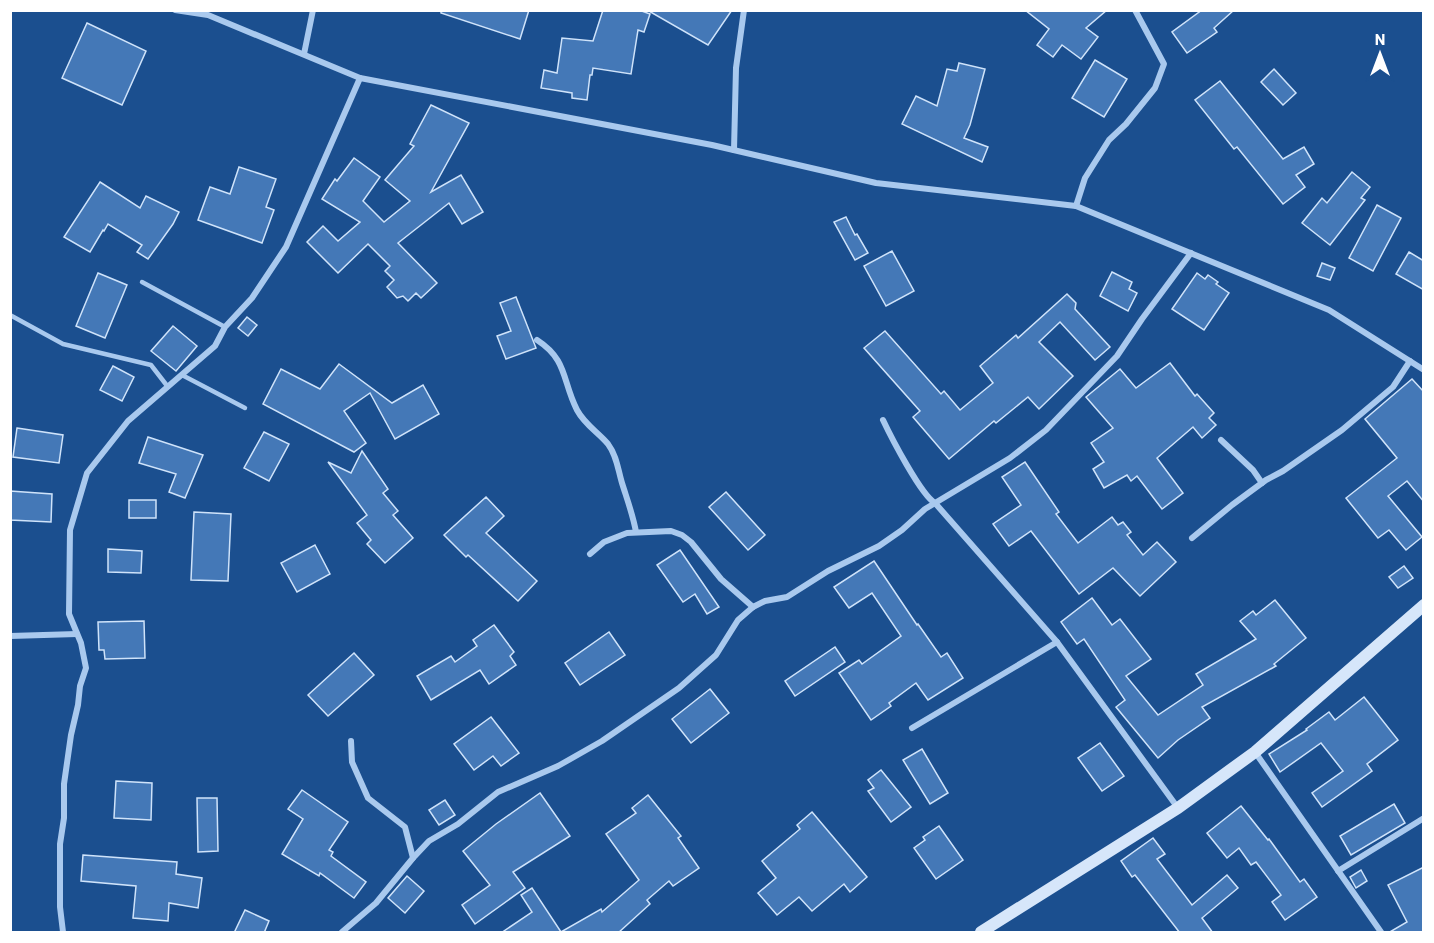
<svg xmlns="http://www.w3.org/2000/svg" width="1434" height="943" viewBox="0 0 1434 943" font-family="Barlow,sans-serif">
	<rect width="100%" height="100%" fill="#1b4f8f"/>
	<!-- building -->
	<g fill="#4478b7" stroke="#cfe3fa" stroke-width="1.5">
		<polygon points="441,10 529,10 520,39 441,13"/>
		<polygon points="603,10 639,10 650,14 644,32 638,30 631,74 593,68 592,75 590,75 587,100 572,98 572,93 541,88 544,70 557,73 562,38 593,41"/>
		<polygon points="647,10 732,10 708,45"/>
		<polygon points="1025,10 1107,10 1086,28 1098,37 1081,59 1062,45 1053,57 1037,45 1049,29"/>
		<polygon points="1202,10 1234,10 1214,28 1217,32 1187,53 1172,32"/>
		<polygon points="87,23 146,51 122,105 62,78"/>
		<polygon points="1095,60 1127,79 1104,117 1072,98"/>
		<polygon points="959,63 985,69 970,125 964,138 988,147 982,162 902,124 916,96 937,106 947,69 957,71"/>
		<polygon points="1274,69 1296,93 1283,105 1261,82"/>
		<polygon points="1220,81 1283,159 1304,147 1314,164 1296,175 1305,187 1283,204 1237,147 1234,149 1195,100"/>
		<polygon points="431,105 469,123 431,192 461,175 483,212 462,224 449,203 398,243 437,283 421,298 416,293 408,301 403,296 397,298 387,287 394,280 385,271 390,266 368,244 338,273 307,242 323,226 338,241 360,222 322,199 335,179 337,181 354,158 380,177 363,201 384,222 410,201 385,180 414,146 410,144"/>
		<polygon points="239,167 276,179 266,207 274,210 262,243 198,220 210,187 230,194"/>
		<polygon points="1352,172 1370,187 1361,198 1365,200 1330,245 1302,223 1322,198 1327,203"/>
		<polygon points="100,182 140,208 146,196 179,212 173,224 148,259 137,252 142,245 108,224 104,231 103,230 90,252 64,237"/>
		<polygon points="1377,205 1401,218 1373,271 1349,258"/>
		<polygon points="846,217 855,235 857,234 868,253 855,260 834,222"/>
		<polygon points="892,251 914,291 886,306 864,266"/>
		<polygon points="1409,252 1424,261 1424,290 1396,274"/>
		<polygon points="1322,263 1335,268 1330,280 1317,276"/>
		<polygon points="1112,272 1132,282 1129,289 1137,293 1128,311 1100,296"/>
		<polygon points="98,273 127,285 105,338 76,326"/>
		<polygon points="1197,273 1205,279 1208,275 1218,282 1216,284 1229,293 1204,330 1172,309"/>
		<polygon points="1067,294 1076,303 1075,309 1110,347 1095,360 1060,322 1039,342 1073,376 1039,409 1028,397 996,423 994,421 949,459 913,417 920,411 864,348 885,331 941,394 944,391 960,410 993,383 980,366 1016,335 1018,338"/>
		<polygon points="516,297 536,348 506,359 497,336 511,331 500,303"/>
		<polygon points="247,317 257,325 248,336 238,328"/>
		<polygon points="173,326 197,346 176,371 151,351"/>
		<polygon points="1170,363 1195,396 1197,394 1214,413 1209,418 1216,425 1202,438 1193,427 1157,458 1183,493 1162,509 1137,476 1131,481 1127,475 1104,488 1093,469 1104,462 1091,443 1113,428 1086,397 1120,369 1136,388"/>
		<polygon points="339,364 392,403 423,385 439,414 395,439 370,393 344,411 366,443 354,452 263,404 281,369 320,389"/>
		<polygon points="113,366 134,377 122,401 100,390"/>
		<polygon points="1412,379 1424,392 1424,502 1407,481 1388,496 1422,537 1406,550 1389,530 1378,538 1346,498 1397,458 1365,419"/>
		<polygon points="17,428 63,435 59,463 13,457"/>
		<polygon points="264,432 289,444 269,481 244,468"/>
		<polygon points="148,437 203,455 185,498 169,492 176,474 139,463"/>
		<polygon points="362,451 388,489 383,493 398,511 393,515 413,538 385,563 367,544 371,540 357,523 367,515 328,462 351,473"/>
		<polygon points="1025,462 1059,512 1056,514 1078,543 1112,517 1118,525 1123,522 1131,532 1127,535 1143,555 1157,542 1176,562 1140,596 1113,568 1079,594 1031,531 1009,546 993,524 1021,505 1002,477"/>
		<polygon points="10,491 52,494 51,522 10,520"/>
		<polygon points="726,492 765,535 748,550 709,507"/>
		<polygon points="486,497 504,516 486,533 537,581 518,601 468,555 466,557 444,535"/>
		<rect x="129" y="500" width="27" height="18"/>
		<polygon points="194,512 231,514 228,581 191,580"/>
		<polygon points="315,545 330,574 297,592 281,563"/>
		<polygon points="108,549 142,551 141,573 108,572"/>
		<polygon points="680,550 719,607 707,614 695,594 683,602 657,565"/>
		<polygon points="874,561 917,625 918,624 941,657 947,653 963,678 928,700 916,683 889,703 891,706 871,720 839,673 859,660 862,664 901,636 872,593 849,608 834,587"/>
		<polygon points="1404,566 1413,578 1398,588 1389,577"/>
		<polygon points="1092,598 1112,625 1120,619 1151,659 1126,676 1158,715 1203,685 1196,674 1256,639 1240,621 1253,611 1256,615 1275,600 1306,638 1274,664 1276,666 1202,707 1210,718 1178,740 1158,758 1116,707 1125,700 1084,639 1077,644 1061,622"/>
		<polygon points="144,621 145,658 105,659 104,650 99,650 98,622"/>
		<polygon points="494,625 514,652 510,656 516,665 489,684 480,670 431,700 417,676 451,656 455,662 477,646 473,640"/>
		<polygon points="609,632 625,655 580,685 565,663"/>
		<polygon points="835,647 845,662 795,696 785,681"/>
		<polygon points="354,653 374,675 328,716 308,695"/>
		<polygon points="710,689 729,713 691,743 672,719"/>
		<polygon points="1364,697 1398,740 1367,764 1372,771 1322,807 1312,793 1343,771 1321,743 1280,772 1269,754 1307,730 1306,729 1329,712 1335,720"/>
		<polygon points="491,717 519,753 501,766 493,756 474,770 454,744"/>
		<polygon points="1100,743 1124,776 1102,791 1078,758"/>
		<polygon points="922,749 948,793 930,804 903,760"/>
		<polygon points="881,770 911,807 891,822 868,791 874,788 868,780"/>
		<polygon points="116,781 152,783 151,820 114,818"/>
		<polygon points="302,790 348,822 329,850 333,852 331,856 366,882 354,898 320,873 319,876 282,854 303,819 288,809"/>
		<polygon points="540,793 570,836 513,872 525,888 475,924 462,905 490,885 463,851 496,824"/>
		<polygon points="648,795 681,836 678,838 699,868 673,886 669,881 647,900 650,904 618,933 501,933 532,912 521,895 532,888 561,932 601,909 602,912 639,880 606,834 636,813 632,808"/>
		<polygon points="197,798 217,798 218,851 198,852"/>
		<polygon points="445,800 455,815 439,825 429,810"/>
		<polygon points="1394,804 1405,823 1351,855 1340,836"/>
		<polygon points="1241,806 1268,840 1269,839 1300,882 1304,879 1317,897 1285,920 1272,902 1281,895 1256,862 1251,865 1239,848 1227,858 1207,833"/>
		<polygon points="812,812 867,877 850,892 844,884 812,911 799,897 777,915 758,893 776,878 762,861 800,829 797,825"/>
		<polygon points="939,826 963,860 936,879 914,848 925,840 923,837"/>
		<polygon points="1153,838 1165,854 1157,859 1192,905 1227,875 1238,888 1202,918 1213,933 1180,933 1135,875 1132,877 1121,861"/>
		<polygon points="83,855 177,862 176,874 202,878 198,908 169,903 168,921 133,918 136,886 81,881"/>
		<polygon points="1424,867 1424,933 1388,933 1407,922 1388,885"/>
		<polygon points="1361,870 1367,881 1356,888 1350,877"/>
		<polygon points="407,876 424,891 405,913 388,898"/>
		<polygon points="245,910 269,921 264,933 234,933"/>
	</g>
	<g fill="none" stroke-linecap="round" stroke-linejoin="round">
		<!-- lane -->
		<g stroke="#a9c9ee" stroke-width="4.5">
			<polyline points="142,282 225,327"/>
			<polyline points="10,315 63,344 151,365 168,387"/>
			<polyline points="182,375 245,408"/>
		</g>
		<!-- street -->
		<g stroke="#a9c9ee" stroke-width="6">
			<polyline points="175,10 208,15 360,78 712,145 876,183 1076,206 1329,310 1424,370"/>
			<polyline points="304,54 313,10"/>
			<polyline points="734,150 736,68 744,10"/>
			<polyline points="1076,206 1085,178 1109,140 1126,124 1155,88 1164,64 1135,10"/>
			<path d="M537 340C568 360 562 381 577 410 585 425 598 432 608 444 617 456 618 470 622 483 627 499 633 515 636 532"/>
			<path d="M883 420C891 437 921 495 935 503L1057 642"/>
			<polyline points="1221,440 1253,470 1262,483"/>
			<polyline points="1192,538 1232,505 1266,480 1283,471 1342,430 1393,387 1410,361"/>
			<polyline points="590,554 604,542 627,533 671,531 682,535 691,542 721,579 753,607"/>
			<polyline points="10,636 77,634"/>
			<polyline points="912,728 1057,642 1178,808"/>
			<polyline points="1255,752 1381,932"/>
			<polyline points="413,858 429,841 458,824 498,792 558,766 602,741 679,688 716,655 738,620 753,607 765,601 787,597 828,571 879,546 902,530 925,509 1010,458 1046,430 1117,356 1142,319 1191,253"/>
			<polyline points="1338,871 1424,818"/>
			<polyline points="63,932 60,907 60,844 64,818 64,784 71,735 78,705 80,686 86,668 81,643 69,614 70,530 87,473 128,421 215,346 225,327 252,298 286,247 360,78"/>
			<polyline points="342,932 376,903 413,858 405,827 368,798 352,762 351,741"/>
		</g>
		<!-- secondary -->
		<polyline stroke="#d6e6fa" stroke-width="12" points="981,932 1178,808 1255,752 1424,605"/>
	</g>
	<!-- border -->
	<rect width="1434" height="943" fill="none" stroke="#ffffff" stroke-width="24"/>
	<!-- north arrow -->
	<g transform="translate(1380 54)" stroke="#1b4f8f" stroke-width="4.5" paint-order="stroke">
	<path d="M0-4.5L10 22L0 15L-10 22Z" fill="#ffffff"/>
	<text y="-9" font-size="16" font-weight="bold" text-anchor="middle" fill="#ffffff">N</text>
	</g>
</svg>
